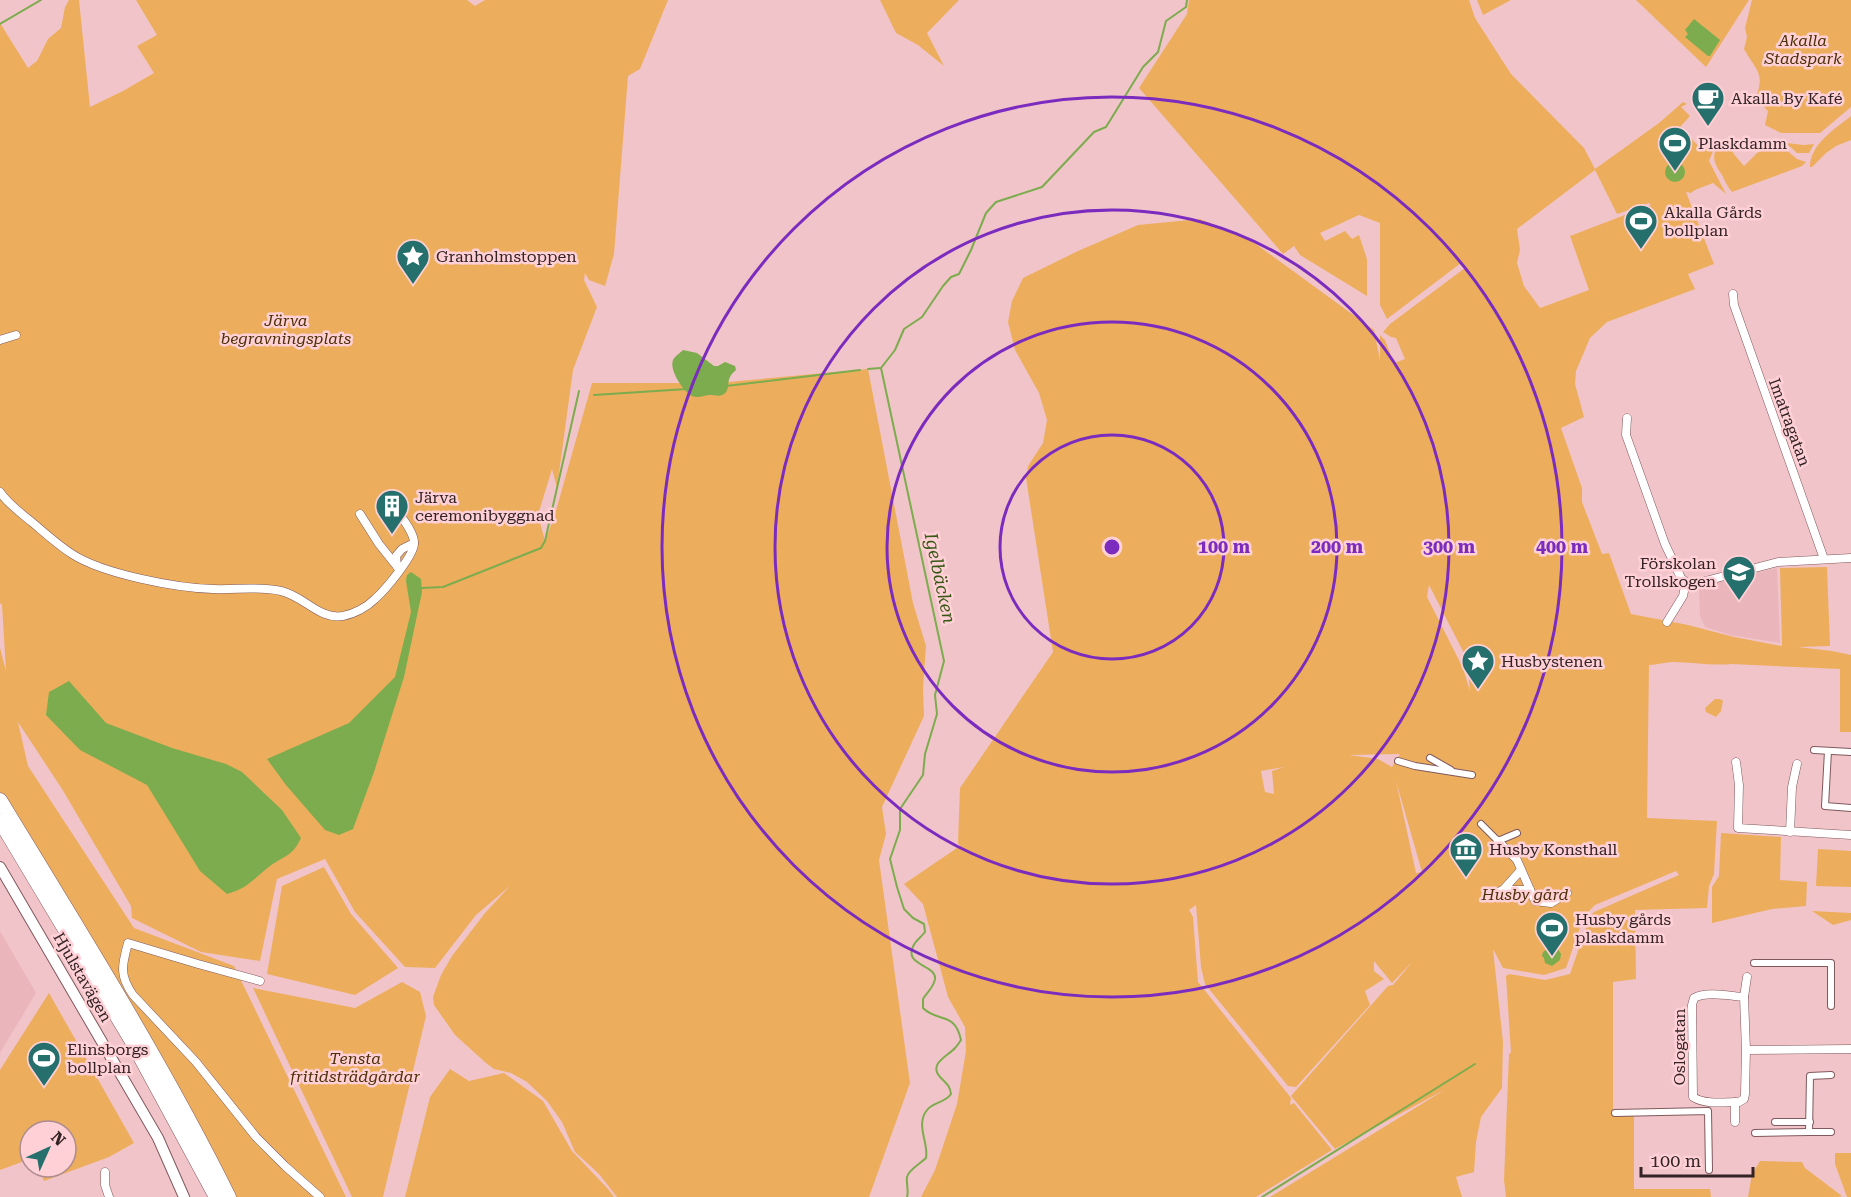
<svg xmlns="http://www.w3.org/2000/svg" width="1851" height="1197" viewBox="0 0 1851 1197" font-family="'Roboto Serif',serif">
	<rect width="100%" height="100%" fill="#f1c4c9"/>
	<!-- built -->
	<g fill="#eab6bb">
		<polygon points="1777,568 1780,643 1730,635 1705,627 1700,616 1699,586"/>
		<polygon points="0,931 36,993 0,1053"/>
	</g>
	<!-- green -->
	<g fill="#ecae5d" fill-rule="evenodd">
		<polygon points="69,0 79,0 90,107 123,91 154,73 137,46 157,35 136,0 467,0 475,6 485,0 668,0 640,69 628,76 614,254 605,286 589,280 585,273 584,280 597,307 573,370 557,488 552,469 538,515 545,541 555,514 592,383 717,383 868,369 913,603 926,646 923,689 924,716 882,807 886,834 879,860 910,1083 869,1197 617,1197 599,1174 575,1152 562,1122 547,1101 527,1082 511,1073 494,1069 486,1063 455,1035 434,1005 433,997 441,975 452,956 485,913 510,886 476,915 435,968 405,967 355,912 325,859 277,879 260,961 201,952 132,918 131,906 62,789 18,722 28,766 134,928 234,966 346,1197 229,1197 99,964 0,792 0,648 6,671 2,605 0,603 0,23 28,68 37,61 48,39 61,28 65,7"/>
		<polygon points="880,0 959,0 927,33 944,66 918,45 896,33"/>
		<path d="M1189 0H1469L1475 18 1511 74 1584 148 1595 169 1659 123 1683 102 1687 104 1681 107 1690 116 1680 127 1703 151 1710 146 1714 149 1709 161 1726 194 1713 183 1695 190 1691 193 1686 192 1714 264 1688 274 1695 289 1607 322 1590 338 1576 371 1575 384 1584 417 1561 428 1582 488V502L1602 554 1609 553 1631 614 1688 625 1734 637 1782 646 1780 568 1827 567 1830 646 1798 647 1832 651 1851 655V732H1840V669L1731 664C1711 666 1692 662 1673 662 1665 662 1657 665 1649 665L1647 818 1717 821 1714 874 1709 886 1707 908 1635 910 1636 979 1613 982V1112L1634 1114V1189H1710L1711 1197H1506L1504 1180 1509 1054 1511 1052 1506 976 1509 974 1545 980 1570 974 1590 916 1594 912 1679 875 1676 871 1595 905 1584 916 1566 968 1544 975 1503 968 1493 949 1503 1042 1502 1088 1481 1117 1476 1142 1474 1172 1456 1177 1462 1197H1270L1446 1089 1335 1149 1291 1096 1388 986 1393 985 1413 961 1392 983 1374 961V971L1384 979 1365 991 1370 1005 1296 1087 1288 1086 1205 984 1201 967 1196 905 1189 910 1193 917 1198 982 1291 1098 1290 1105 1294 1103 1332 1150 1256 1197H921L935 1170 957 1104 966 1051 965 1027 948 997 923 904 904 884 960 846 958 843 960 788 1053 652 1026 478 1028 466 1043 443 1047 420 1039 393 1015 350 1008 322 1012 301 1023 278 1078 251 1138 225 1200 219 1249 239 1374 330 1380 360V335L1385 340 1394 363 1405 359 1396 338 1391 337 1383 332 1390 324 1465 268 1461 263 1387 319 1380 305V223L1359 215 1320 233 1325 241 1345 231 1352 239 1359 235 1367 259V296L1300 255 1294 246 1283 254 1139 88 1187 14ZM1595 170 1617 214 1649 203 1651 205 1570 236 1589 290 1540 308 1524 286 1517 263 1520 250 1517 229ZM1429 585 1467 659 1470 691 1463 668 1427 597ZM1400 754 1392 767 1378 759 1349 755ZM1284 767 1272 771 1274 794 1265 792 1261 771ZM1396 781 1422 872 1416 873Z"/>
		<polygon points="1477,0 1511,0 1483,15"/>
		<polygon points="1636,0 1749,0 1706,67"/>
		<path d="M1752 0H1851V107L1820 133H1781L1765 125 1768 111 1758 101 1760 98 1757 94C1765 72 1754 68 1744 49L1747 37 1745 28Z"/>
		<path d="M1851 116V140L1836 146 1826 153 1812 167H1810C1810 144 1835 129 1851 116Z"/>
		<path d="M1778 143 1797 159 1806 162 1802 166 1732 192C1727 186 1725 181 1722 175 1715 164 1709 155 1721 145L1723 147 1726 144 1734 151 1733 153 1744 166 1757 153Z"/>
		<polygon points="1786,143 1804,145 1814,144 1809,153 1797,153"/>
		<polygon points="1715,699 1720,699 1723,701 1721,711 1716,717 1706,712 1705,708"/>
		<polygon points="1721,833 1781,837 1780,880 1807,882 1806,906 1772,909 1712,923 1712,887 1719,876"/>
		<polygon points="1818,849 1851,851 1851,887 1816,886"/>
		<polygon points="324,867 351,914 398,968 355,995 267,974 282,886"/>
		<polygon points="1812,911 1851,913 1851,920 1833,925"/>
		<polygon points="402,982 420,992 426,1016 383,1197 352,1197 253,988 355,1008"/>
		<polygon points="49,993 134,1143 109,1157 44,1181 38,1167 66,1167 66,1131 30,1131 30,1159 0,1170 0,1070"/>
		<polygon points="450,1069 469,1081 504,1073 543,1101 572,1151 609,1190 614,1197 405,1197 430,1097"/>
		<polygon points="1835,1153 1851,1153 1851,1197 1847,1197 1835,1164"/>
		<polygon points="1760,1161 1802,1162 1805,1168 1842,1196 1838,1197 1748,1197 1752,1174"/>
	</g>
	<!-- water -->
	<g fill="#7cac4d">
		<polygon points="1694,19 1720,40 1710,56 1708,56 1685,37 1688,34 1685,30"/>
		<circle cx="1675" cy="172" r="10"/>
		<path d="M683 350 697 353 714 366H718L725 362 735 366 736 370C734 372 731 374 730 377 727 382 730 390 724 394 720 397 715 395 710 395 705 395 698 399 692 396 683 391 669 370 673 360 675 356 680 353 683 350Z"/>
		<polygon points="411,572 421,579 422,592 404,677 374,772 353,829 339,835 325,830 286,785 267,759 349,723 395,677 411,612 406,581 407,575"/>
		<path d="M69 681 106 723 172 748 226 764 242 772 282 810 301 838C292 857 285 855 270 866 253 879 249 888 227 894L200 871 147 785 80 750 46 715 49 692Z"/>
		<polygon points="1552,946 1558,949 1561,954 1560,960 1552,966 1545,963 1544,958 1542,956 1543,952"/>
	</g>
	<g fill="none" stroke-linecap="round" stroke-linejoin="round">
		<!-- stream -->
		<g stroke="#7cac4d" stroke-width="2">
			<polyline points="0,24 41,0"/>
			<polyline points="868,369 880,368"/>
			<polyline points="726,386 860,370"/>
			<polyline points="594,395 687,389"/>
			<polyline points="421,588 443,587 541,548 545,541 579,391"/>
			<path d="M907 1197C909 1191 906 1183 907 1177 909 1169 920 1164 926 1158 929 1143 915 1125 927 1110 933 1102 945 1103 951 1094 950 1086 947 1084 941 1078 927 1064 948 1056 955 1048 957 1046 959 1043 961 1040 955 1011 938 1023 923 1008V999C927 992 934 987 935 979 937 964 900 966 915 943 918 939 922 936 925 932L924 924 913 918 904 909 897 887 890 859 900 830V809L923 775 925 754 937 714 935 695 944 661 881 368 895 350 904 329 922 317 943 286 951 277 959 274 971 250 986 213 996 202 1042 187 1094 132 1106 127 1143 67 1158 52 1166 21 1186 7 1187 0"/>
			<polyline points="1262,1197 1475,1064"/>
		</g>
		<defs>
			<g id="pedestrian">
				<polyline points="1814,750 1851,752"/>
				<polyline points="1828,751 1825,806 1851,808"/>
				<polyline points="1430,758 1451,770"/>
				<polyline points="1398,761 1415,766 1472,775"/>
				<polyline points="1481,824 1498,841 1517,833"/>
				<polyline points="1754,963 1831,963 1831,1006"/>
				<polyline points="1831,1075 1810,1076 1809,1132 1831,1132"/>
				<polyline points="1615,1113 1708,1111 1709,1170"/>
				<polyline points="1775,1122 1810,1122"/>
				<polyline points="1755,1133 1809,1132"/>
			</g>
			<g id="minor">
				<polyline points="1733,294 1734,305 1824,559"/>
				<polyline points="0,340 16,335"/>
				<polyline points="1627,418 1626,435 1665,544 1681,578 1686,582 1694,584 1778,562 1851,558"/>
				<path d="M0 492C8 504 22 514 33 523 46 534 58 545 72 554 103 574 176 588 213 589 236 590 259 586 281 591 304 596 319 620 343 616 354 614 367 607 375 599 385 590 413 557 414 544 415 535 405 522 400 515"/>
				<polyline points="360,514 379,544 399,569"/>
				<polyline points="397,566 396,556 402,549 414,543"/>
				<polyline points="1667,622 1683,596 1686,582"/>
				<polyline points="1736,762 1739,785 1738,828 1851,835"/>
				<polyline points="1790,832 1792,787 1797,764"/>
				<polyline points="1498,841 1517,860 1535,901 1551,903 1567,893"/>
				<polyline points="1503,890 1521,870"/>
				<polyline points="1491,895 1503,890 1530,890"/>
				<path d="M260 981 198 964 128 943C122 965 119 975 133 995L196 1062 256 1137 285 1166 320 1197"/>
				<polyline points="1744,997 1747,977"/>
				<path d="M1746 1050 1745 1094 1744 1099 1739 1102C1725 1102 1705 1105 1693 1097L1692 1005 1694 998C1708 991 1729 996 1744 997L1746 1050 1851 1049"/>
				<polyline points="1735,1122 1735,1102"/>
				<polyline points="105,1172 105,1185 109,1197"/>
			</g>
			<polyline id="secondary" points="0,867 158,1138 184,1197"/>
			<g id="motorway">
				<path d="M0 800C79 930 161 1060 229 1197"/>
				<polyline points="0,821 131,1040 216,1197"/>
			</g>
		</defs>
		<!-- pedestrian casing -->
		<use href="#pedestrian" stroke="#80595e" stroke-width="8"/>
		<!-- minor casing -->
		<use href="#minor" stroke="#80595e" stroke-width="9"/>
		<!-- secondary casing -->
		<use href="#secondary" stroke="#80595e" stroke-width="12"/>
		<!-- motorway casing -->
		<use href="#motorway" stroke="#80595e" stroke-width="15"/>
		<!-- pedestrian -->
		<use href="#pedestrian" stroke="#fff" stroke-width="6"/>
		<!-- minor -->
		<use href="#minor" stroke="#fff" stroke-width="8"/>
		<!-- secondary -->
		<use href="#secondary" stroke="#fff" stroke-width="10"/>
		<!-- motorway -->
		<use href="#motorway" stroke="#fff" stroke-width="14"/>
	</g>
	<!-- distance rings -->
	<g fill="none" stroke="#7b2cbf" stroke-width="3">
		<circle cx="1112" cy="547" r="112"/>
		<circle cx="1112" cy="547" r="225"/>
		<circle cx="1112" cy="547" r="337"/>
		<circle cx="1112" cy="547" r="450"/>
	</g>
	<!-- icons -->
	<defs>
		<symbol id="cafe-pin" viewBox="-11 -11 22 30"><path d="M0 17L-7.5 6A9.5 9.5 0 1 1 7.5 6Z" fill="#25706d" stroke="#ffd1d6"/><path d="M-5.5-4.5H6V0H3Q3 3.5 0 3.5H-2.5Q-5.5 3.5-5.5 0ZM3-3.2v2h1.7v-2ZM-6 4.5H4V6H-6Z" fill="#fff"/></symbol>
		<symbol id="stadium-pin" viewBox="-11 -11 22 30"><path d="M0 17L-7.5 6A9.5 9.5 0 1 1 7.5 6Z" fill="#25706d" stroke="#ffd1d6"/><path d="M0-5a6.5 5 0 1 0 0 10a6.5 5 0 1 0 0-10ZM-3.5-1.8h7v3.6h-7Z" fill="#fff"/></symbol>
		<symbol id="sight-pin" viewBox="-11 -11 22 30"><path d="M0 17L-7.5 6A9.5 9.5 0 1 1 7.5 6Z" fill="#25706d" stroke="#ffd1d6"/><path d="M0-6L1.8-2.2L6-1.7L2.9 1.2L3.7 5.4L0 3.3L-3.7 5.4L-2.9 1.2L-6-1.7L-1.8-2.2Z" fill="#fff"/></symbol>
		<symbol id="building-pin" viewBox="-11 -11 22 30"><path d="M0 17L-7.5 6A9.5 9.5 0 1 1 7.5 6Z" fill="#25706d" stroke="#ffd1d6"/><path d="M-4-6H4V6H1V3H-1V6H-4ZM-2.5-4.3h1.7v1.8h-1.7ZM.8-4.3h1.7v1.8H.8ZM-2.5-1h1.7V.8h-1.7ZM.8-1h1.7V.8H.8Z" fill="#fff"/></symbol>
		<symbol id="school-pin" viewBox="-11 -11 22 30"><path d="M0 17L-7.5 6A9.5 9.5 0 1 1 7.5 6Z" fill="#25706d" stroke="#ffd1d6"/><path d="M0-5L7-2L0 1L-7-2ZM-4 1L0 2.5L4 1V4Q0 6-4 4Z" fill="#fff"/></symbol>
		<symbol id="museum-pin" viewBox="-11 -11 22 30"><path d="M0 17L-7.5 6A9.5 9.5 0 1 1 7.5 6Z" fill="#25706d" stroke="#ffd1d6"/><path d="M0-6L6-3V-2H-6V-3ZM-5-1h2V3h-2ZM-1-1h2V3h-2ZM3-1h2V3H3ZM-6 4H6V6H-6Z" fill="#fff"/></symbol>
	</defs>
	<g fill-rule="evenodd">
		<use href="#cafe-pin" x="1689" y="79" width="38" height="52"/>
		<use href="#stadium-pin" x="1656" y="124" width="38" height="52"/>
		<use href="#stadium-pin" x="1622" y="202" width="38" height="52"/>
		<use href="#sight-pin" x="394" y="237" width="38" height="52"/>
		<use href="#building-pin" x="373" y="487" width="38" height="52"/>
		<use href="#school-pin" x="1720" y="553" width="38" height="52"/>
		<use href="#sight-pin" x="1459" y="642" width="38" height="52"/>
		<use href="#museum-pin" x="1447" y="830" width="38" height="52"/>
		<use href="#stadium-pin" x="1533" y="909" width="38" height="52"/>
		<use href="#stadium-pin" x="25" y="1039" width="38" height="52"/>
	</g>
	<g text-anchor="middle" stroke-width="5" stroke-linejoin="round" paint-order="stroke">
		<!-- park labels -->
		<g font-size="16" font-style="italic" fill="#4c3007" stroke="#ffd1d6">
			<text x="1803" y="46">Akalla<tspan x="1803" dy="18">Stadspark</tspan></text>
			<text x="286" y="326">Järva<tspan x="286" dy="18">begravningsplats</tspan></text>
			<text x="1525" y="900">Husby gård</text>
			<text x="355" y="1064">Tensta<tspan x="355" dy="18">fritidsträdgårdar</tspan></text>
		</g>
		<!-- poi labels -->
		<g font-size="16" fill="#332324" stroke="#ffd1d6" text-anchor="start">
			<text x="1731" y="104">Akalla By Kafé</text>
			<text x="1698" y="149">Plaskdamm</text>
			<text x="1664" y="218">Akalla Gårds<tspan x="1664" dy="18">bollplan</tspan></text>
			<text x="436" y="262">Granholmstoppen</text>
			<text x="415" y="503">Järva<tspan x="415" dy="18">ceremonibyggnad</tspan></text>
			<text x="1716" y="569" text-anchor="end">Förskolan<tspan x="1716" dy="18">Trollskogen</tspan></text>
			<text x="1501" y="667">Husbystenen</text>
			<text x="1489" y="855">Husby Konsthall</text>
			<text x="1575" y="925">Husby gårds<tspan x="1575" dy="18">plaskdamm</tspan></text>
			<text x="67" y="1055">Elinsborgs<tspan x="67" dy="18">bollplan</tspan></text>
		</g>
		<!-- street labels -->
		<g font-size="16" fill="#332324" stroke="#ffd1d6">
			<text transform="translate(1790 422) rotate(70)" y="6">Imatragatan</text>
			<text transform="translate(83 977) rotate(60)" y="6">Hjulstavägen</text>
			<text transform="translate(1679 1047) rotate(-90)" y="6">Oslogatan</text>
		</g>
		<!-- water labels -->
		<g font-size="18" font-style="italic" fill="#385715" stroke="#ffd1d6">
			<text transform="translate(940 578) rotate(78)" y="6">Igelbäcken</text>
		</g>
	</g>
	<circle cx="1112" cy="547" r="9" fill="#7b2cbf" stroke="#ffd1d6" stroke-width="3"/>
	<g font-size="18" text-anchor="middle" font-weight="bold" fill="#7b2cbf" stroke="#ffd1d6" stroke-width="5" stroke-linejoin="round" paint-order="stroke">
		<text x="1224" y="553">100 m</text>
		<text x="1337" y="553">200 m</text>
		<text x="1449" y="553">300 m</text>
		<text x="1562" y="553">400 m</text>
	</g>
	<!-- north arrow -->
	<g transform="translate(48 1149) rotate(45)"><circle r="28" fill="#ffd1d6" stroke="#ad8b8f" stroke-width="1.5"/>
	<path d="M0-4.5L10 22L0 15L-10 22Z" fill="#25706d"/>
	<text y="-9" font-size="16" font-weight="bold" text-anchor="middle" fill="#332324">N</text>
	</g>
	<!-- scale -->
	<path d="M1641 1167v9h112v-9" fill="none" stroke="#332324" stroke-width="3"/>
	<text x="1650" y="1167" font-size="18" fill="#332324" stroke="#ffd1d6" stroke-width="4.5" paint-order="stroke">100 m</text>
</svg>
